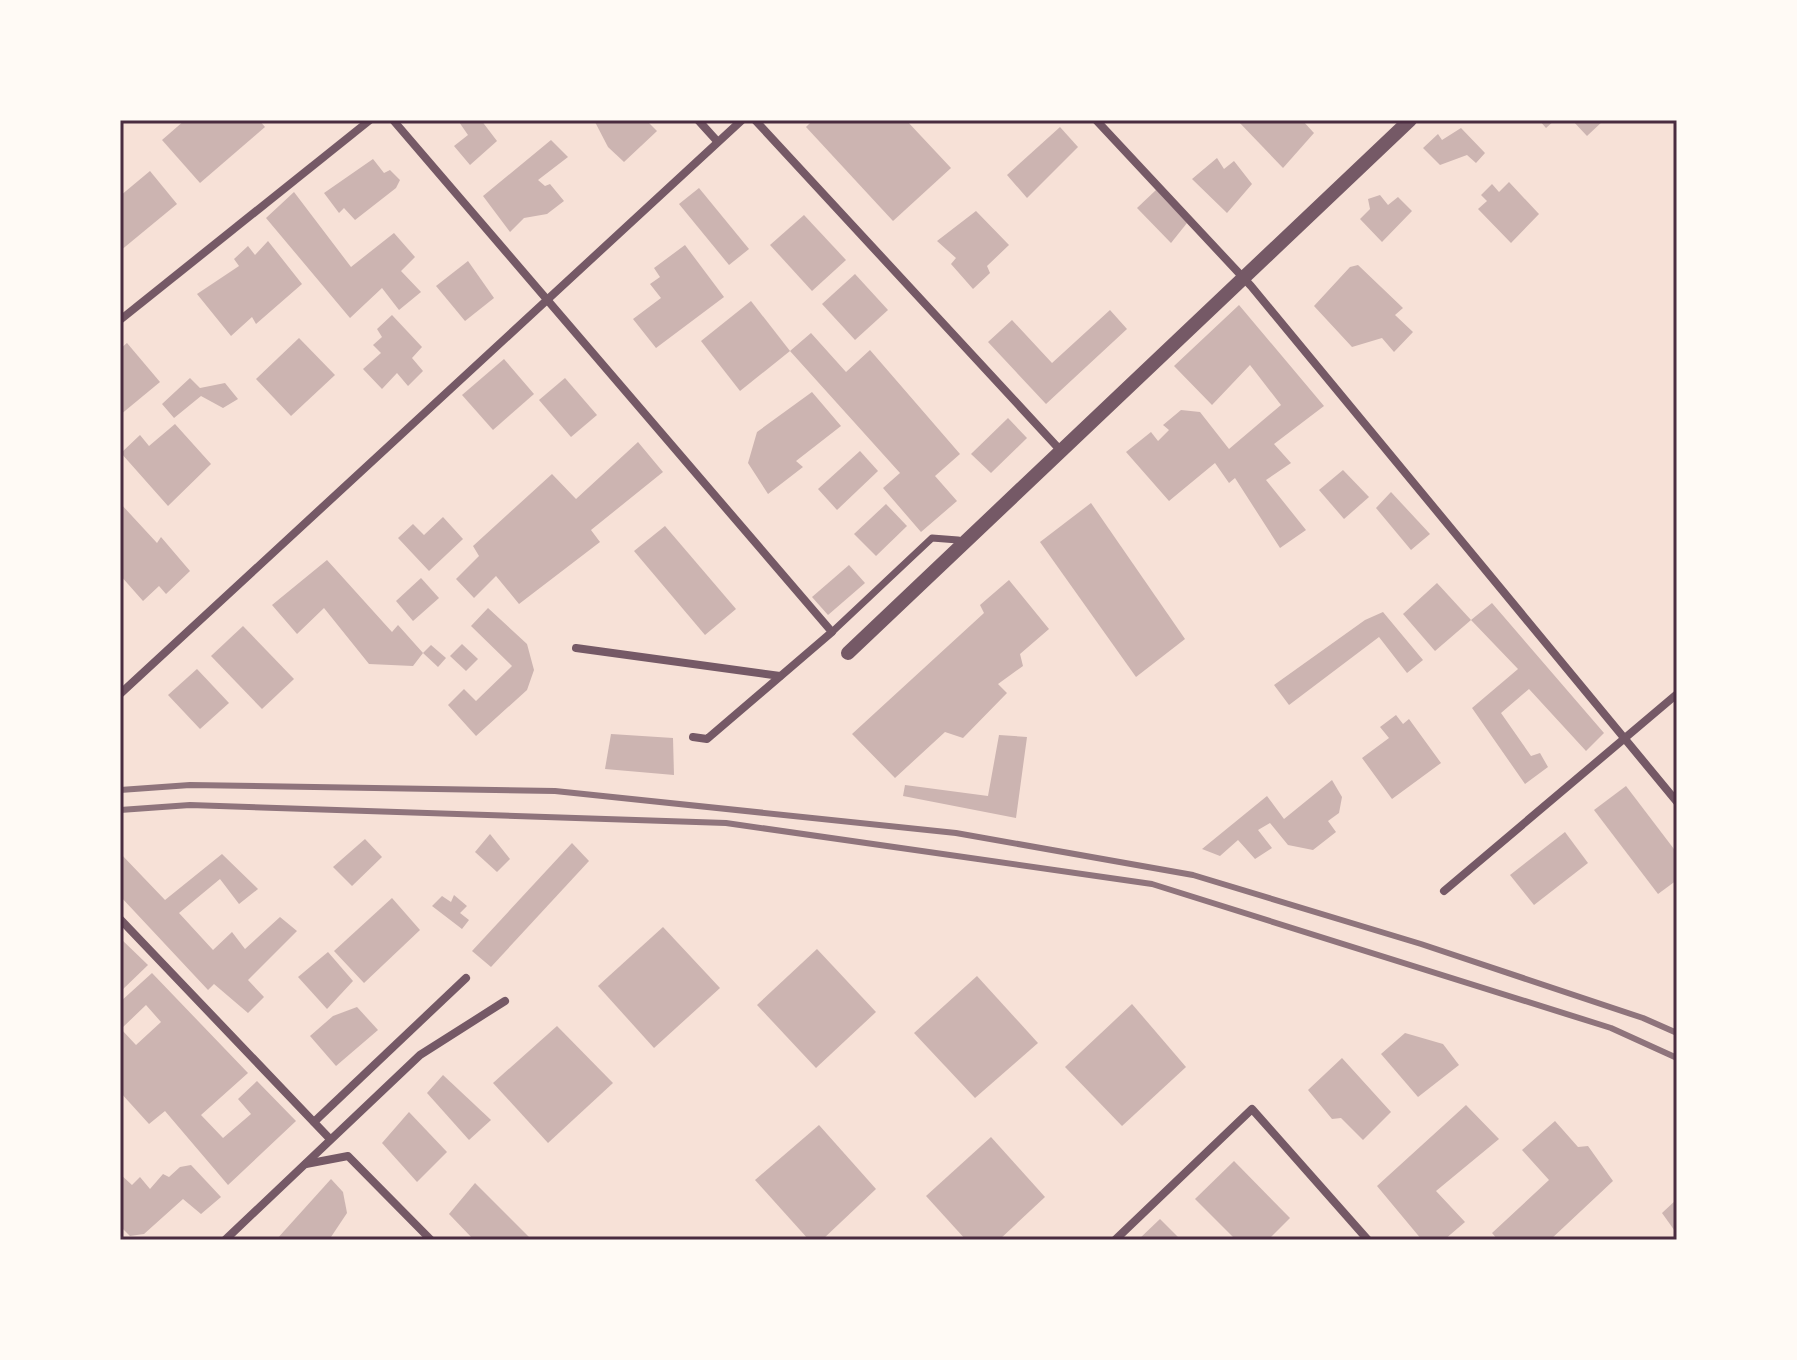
<svg xmlns="http://www.w3.org/2000/svg" width="1797" height="1360" viewBox="0 0 1797 1360" font-family="'Public Sans',sans-serif">
	<rect width="100%" height="100%" fill="#f7e1d7"/>
	<!-- building -->
	<g fill="#ccb4b1" fill-rule="evenodd">
		<polygon points="185,120 259,120 265,127 200,183 162,140"/>
		<polygon points="462,120 481,120 497,141 470,165 454,146 468,135 459,122"/>
		<polygon points="598,120 646,120 657,131 624,162 608,147 595,122"/>
		<polygon points="813,120 906,120 951,168 893,221 806,127"/>
		<polygon points="1237,120 1302,120 1314,133 1283,168"/>
		<polygon points="1539,120 1555,120 1546,128"/>
		<polygon points="1572,120 1604,120 1587,136"/>
		<polygon points="1060,127 1078,147 1027,198 1007,175"/>
		<polygon points="1461,128 1485,153 1476,163 1467,155 1440,165 1423,148 1438,134 1442,140"/>
		<polygon points="551,140 568,157 538,180 545,186 550,184 564,201 547,214 524,218 510,232 483,196"/>
		<polygon points="1217,158 1224,169 1234,161 1252,184 1227,213 1192,179"/>
		<polygon points="373,159 384,173 390,170 400,180 396,188 355,220 344,208 339,213 324,193"/>
		<polygon points="150,171 177,204 120,251 120,196"/>
		<polygon points="1509,182 1539,214 1511,243 1478,209 1487,201 1481,195 1492,184 1499,192"/>
		<polygon points="699,188 749,249 729,265 679,204"/>
		<polygon points="1156,190 1187,223 1171,243 1137,208"/>
		<polygon points="294,192 351,267 394,233 415,257 401,271 421,292 399,310 382,288 350,318 266,218"/>
		<polygon points="1380,195 1388,205 1398,197 1412,211 1382,242 1360,219 1370,209 1368,199"/>
		<polygon points="976,211 1009,245 987,266 990,273 973,289 951,264 956,258 937,241"/>
		<polygon points="804,215 846,260 812,291 770,245"/>
		<polygon points="268,241 302,284 256,324 252,317 231,336 197,294 239,266 234,259 248,246 255,255"/>
		<polygon points="685,245 724,297 656,348 633,319 661,298 650,284 660,277 654,268"/>
		<polygon points="468,261 494,298 465,321 436,286"/>
		<polygon points="1358,265 1403,308 1395,315 1413,332 1394,352 1382,338 1352,347 1314,306 1350,267"/>
		<polygon points="855,274 888,310 855,340 822,304"/>
		<polygon points="751,301 790,351 740,391 701,341"/>
		<polygon points="1239,305 1324,406 1274,444 1291,463 1266,480 1306,530 1280,548 1235,478 1229,483 1215,463 1169,501 1126,452 1151,432 1158,441 1169,430 1163,425 1181,410 1200,412 1229,449 1281,405 1250,365 1212,405 1174,366"/>
		<polygon points="1110,310 1127,329 1046,404 988,342 1012,320 1052,363"/>
		<polygon points="392,315 422,347 412,358 423,371 408,386 397,373 382,389 363,369 381,353 373,345 382,337 377,329"/>
		<polygon points="811,333 846,372 870,350 960,454 935,476 957,501 921,532 883,488 900,473 790,351"/>
		<polygon points="299,338 335,375 291,416 256,379"/>
		<polygon points="127,343 160,382 120,415 120,349"/>
		<polygon points="504,359 534,394 493,430 462,395"/>
		<polygon points="190,378 200,388 225,383 238,399 223,408 201,396 174,418 162,404"/>
		<polygon points="565,378 597,415 571,437 539,400"/>
		<polygon points="812,392 841,426 796,461 803,467 768,494 748,463 757,432"/>
		<polygon points="1008,418 1027,438 991,473 971,454"/>
		<polygon points="175,424 211,464 168,506 121,453 140,435 149,446"/>
		<polygon points="638,442 663,472 591,530 600,542 519,604 496,576 474,598 456,579 479,556 473,546 552,474 576,499"/>
		<polygon points="860,451 878,471 837,510 818,489"/>
		<polygon points="1343,470 1369,497 1344,519 1319,490"/>
		<polygon points="1391,492 1430,534 1411,550 1376,508"/>
		<polygon points="120,503 157,543 161,537 190,571 166,594 159,586 143,601 120,575"/>
		<polygon points="1091,503 1185,639 1136,677 1040,542"/>
		<polygon points="886,504 907,526 876,556 854,534"/>
		<polygon points="443,517 463,539 429,571 398,538 413,524 424,535"/>
		<polygon points="665,526 736,609 705,635 634,551"/>
		<polygon points="327,560 392,632 398,625 423,653 413,666 369,664 324,608 297,634 272,605"/>
		<polygon points="849,565 865,583 828,615 812,597"/>
		<polygon points="421,578 439,598 413,621 396,601"/>
		<polygon points="1009,580 1049,629 1020,654 1023,666 998,684 1007,693 963,738 945,732 895,778 852,734 984,613 980,605"/>
		<polygon points="1437,583 1471,620 1435,651 1403,614"/>
		<polygon points="1492,603 1604,733 1586,751 1529,689 1501,713 1531,756 1540,753 1548,767 1525,784 1472,708 1518,669 1471,620"/>
		<polygon points="488,608 527,644 534,670 527,690 476,736 448,705 464,689 476,701 512,666 471,626"/>
		<polygon points="1383,612 1423,660 1407,673 1379,637 1289,705 1274,685 1365,620"/>
		<polygon points="243,626 294,679 262,709 211,656"/>
		<polygon points="462,644 478,659 466,671 450,656"/>
		<polygon points="431,645 446,658 438,667 423,653"/>
		<polygon points="197,669 229,703 200,729 168,695"/>
		<polygon points="1396,715 1403,724 1409,719 1441,763 1392,799 1362,758 1389,738 1380,727"/>
		<polygon points="611,734 673,738 674,775 605,769"/>
		<polygon points="999,735 1027,737 1016,818 903,796 905,785 988,796"/>
		<polygon points="1332,780 1342,797 1339,813 1328,821 1336,832 1313,850 1288,845 1270,823 1258,830 1272,848 1255,859 1238,840 1220,856 1202,849 1267,796 1284,819"/>
		<polygon points="1626,786 1677,853 1677,880 1658,894 1594,810"/>
		<polygon points="1565,832 1588,863 1534,905 1510,875"/>
		<polygon points="490,834 510,859 497,872 475,852"/>
		<polygon points="365,839 382,857 352,886 333,867"/>
		<polygon points="572,843 589,861 491,967 472,951"/>
		<polygon points="120,853 165,900 222,854 258,889 239,904 220,879 179,913 213,950 232,932 245,949 280,917 297,931 248,980 264,997 248,1013 214,984 208,990 120,896"/>
		<polygon points="454,895 467,906 460,913 469,920 462,929 432,906 442,896 451,902"/>
		<polygon points="392,898 420,930 364,983 334,951"/>
		<polygon points="663,927 720,988 654,1048 598,986"/>
		<polygon points="120,938 148,965 120,992"/>
		<polygon points="817,949 876,1012 816,1068 757,1005"/>
		<polygon points="328,952 353,981 327,1009 298,977"/>
		<path d="M152 973 248 1073 201 1115 223 1138 251 1114 238 1099 257 1081 296 1121 228 1185 165 1111 149 1124 120 1092V1002ZM146 1005 161 1022 136 1045 121 1029Z"/>
		<polygon points="977,976 1038,1043 975,1098 914,1033"/>
		<polygon points="1132,1004 1186,1067 1122,1126 1065,1067"/>
		<polygon points="357,1007 378,1030 336,1066 310,1036 333,1016"/>
		<polygon points="557,1026 613,1083 548,1143 493,1083"/>
		<polygon points="1405,1033 1443,1044 1459,1065 1418,1097 1381,1054"/>
		<polygon points="1342,1058 1391,1112 1363,1140 1341,1118 1332,1119 1308,1090"/>
		<polygon points="443,1075 491,1120 469,1140 427,1093"/>
		<polygon points="1466,1105 1499,1139 1436,1191 1465,1222 1444,1240 1422,1240 1377,1186"/>
		<polygon points="409,1112 447,1152 417,1182 382,1143"/>
		<polygon points="1555,1121 1578,1147 1588,1146 1613,1181 1550,1240 1498,1240 1492,1233 1549,1180 1522,1150"/>
		<polygon points="819,1125 876,1189 822,1240 809,1240 755,1180"/>
		<polygon points="991,1137 1045,1197 999,1240 966,1240 926,1196"/>
		<polygon points="1234,1161 1290,1218 1268,1240 1236,1240 1195,1199"/>
		<polygon points="191,1165 221,1197 201,1214 183,1199 144,1234 130,1236 120,1226 120,1174 132,1185 140,1177 150,1189 163,1174 169,1177 180,1167"/>
		<polygon points="331,1179 343,1192 347,1213 329,1240 276,1240"/>
		<polygon points="475,1183 532,1240 474,1240 449,1214"/>
		<polygon points="1677,1199 1677,1234 1662,1213"/>
		<polygon points="1160,1219 1181,1240 1138,1240"/>
	</g>
	<g fill="none" stroke-linecap="round" stroke-linejoin="round">
		<!-- pedestrian -->
		<polyline stroke="#755966" stroke-width="7" points="832,632 932,538 958,540"/>
		<!-- minor -->
		<g stroke="#755966" stroke-width="8">
			<polyline points="393,120 832,632 707,739 693,737"/>
			<polyline points="698,120 717,141"/>
			<polyline points="755,120 1062,452"/>
			<polyline points="1096,120 1251,286 1677,802"/>
			<polyline points="120,320 370,120"/>
			<polyline points="576,648 780,676"/>
			<polyline points="120,694 742,120"/>
			<polyline points="1444,891 1677,694"/>
			<polyline points="120,919 330,1139"/>
			<polyline points="314,1122 466,978"/>
			<polyline points="306,1164 348,1156 431,1240"/>
			<polyline points="225,1240 420,1055 505,1001"/>
			<polyline points="1115,1240 1252,1109 1368,1240"/>
		</g>
		<!-- tertiary -->
		<polyline stroke="#755966" stroke-width="14" points="848,653 1410,120"/>
		<!-- rail -->
		<g stroke="#8f747c" stroke-width="6">
			<polyline points="120,790 190,785 555,791 956,833 1193,875 1421,944 1643,1018 1677,1033"/>
			<polyline points="120,810 190,805 726,823 1152,884 1611,1028 1677,1058"/>
		</g>
	</g>
	<!-- border -->
	<rect width="1797" height="1360" fill="none" stroke="#fffaf5" stroke-width="244"/>
	<rect x="122" y="122" width="1553" height="1116" fill="none" stroke="#4a2c40" stroke-width="3"/>
</svg>
